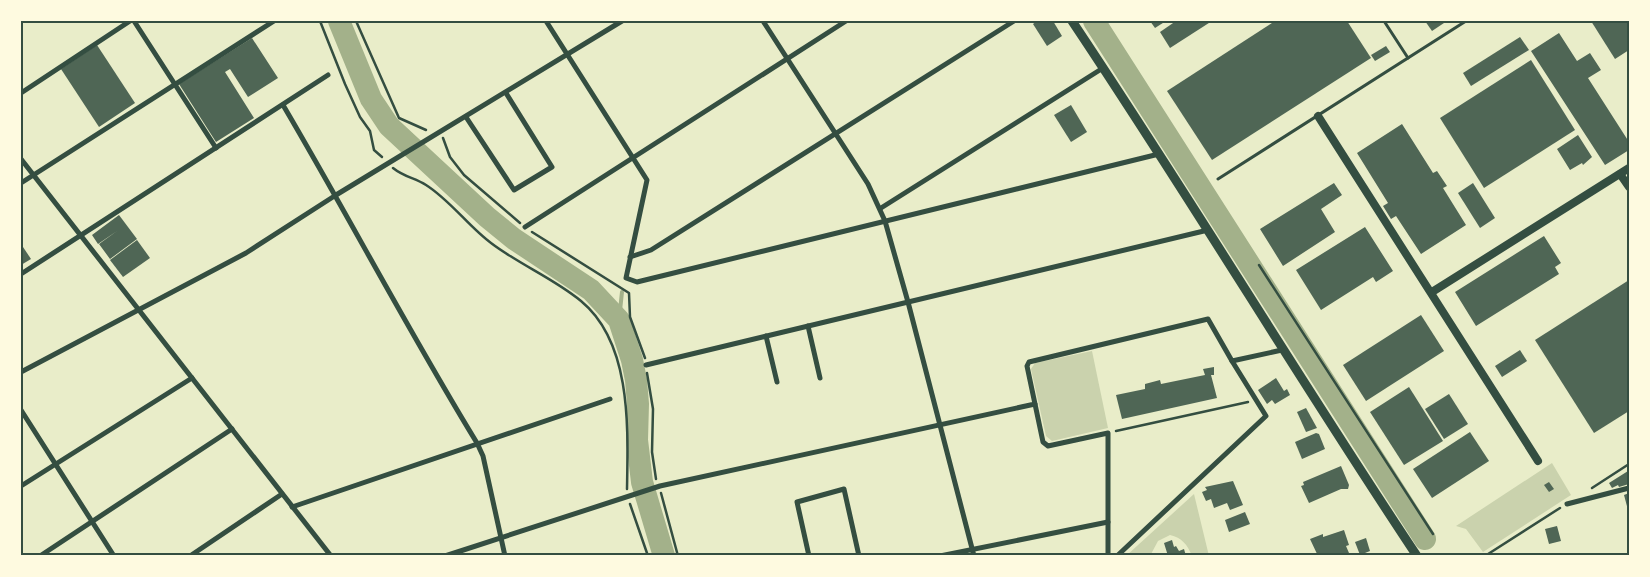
<svg xmlns="http://www.w3.org/2000/svg" width="1650" height="577" viewBox="0 0 1650 577" font-family="'Work Sans',sans-serif">
	<rect width="100%" height="100%" fill="#e9edc9"/>
	<!-- green -->
	<g fill="#cad2ad">
		<polygon points="1092,351 1108,428 1052,441 1046,436 1031,369 1035,363"/>
		<polygon points="1552,463 1571,495 1483,552 1466,529 1456,526"/>
		<path d="M1194 494 1209 556H1192C1187 544 1182 538 1170 535L1158 541 1150 556H1126Z"/>
	</g>
	<g fill="none" stroke-linecap="round" stroke-linejoin="round">
		<!-- stream -->
		<polyline stroke="#a3b18a" stroke-width="4" points="619,320 622,292"/>
		<!-- river -->
		<g stroke="#a3b18a" stroke-width="22">
			<polyline points="339,21 371,99 389,126 487,217 514,239 591,290 619,320 632,360 636,380 638,404 637,440 642,482 664,556"/>
			<polyline points="1094,21 1425,539"/>
		</g>
	</g>
	<!-- building -->
	<g fill="#4f6655">
		<polygon points="1037,21 1053,21 1062,36 1047,46 1033,24"/>
		<polygon points="1150,21 1166,21 1155,28"/>
		<polygon points="1176,21 1212,21 1170,48 1160,32"/>
		<polygon points="1275,21 1347,21 1371,58 1212,160 1167,91"/>
		<polygon points="1425,21 1447,21 1432,31"/>
		<polygon points="1591,21 1629,21 1629,50 1615,59"/>
		<polygon points="1559,33 1577,61 1590,53 1601,70 1588,78 1629,142 1629,150 1605,165 1531,51"/>
		<polygon points="1520,37 1529,50 1471,86 1463,73"/>
		<polygon points="252,38 278,78 248,97 230,69 225,72 254,118 216,142 179,84"/>
		<polygon points="97,45 135,103 99,127 61,69"/>
		<polygon points="1386,46 1390,52 1375,61 1371,55"/>
		<polygon points="1531,60 1575,130 1484,188 1440,118"/>
		<polygon points="1071,105 1087,132 1071,142 1054,115"/>
		<polygon points="1402,124 1433,173 1437,171 1447,186 1443,188 1466,225 1421,254 1396,216 1391,219 1383,206 1388,203 1357,153"/>
		<polygon points="1578,135 1592,157 1583,165 1582,163 1570,170 1557,149"/>
		<polygon points="1334,183 1342,195 1321,209 1335,232 1283,266 1260,229"/>
		<polygon points="1473,183 1495,218 1480,228 1458,193"/>
		<polygon points="119,215 137,239 110,259 99,244 117,231 98,244 92,235"/>
		<polygon points="1365,227 1393,271 1376,282 1373,277 1321,310 1296,270"/>
		<polygon points="1544,236 1561,263 1555,267 1559,274 1476,326 1455,292"/>
		<polygon points="137,240 150,258 123,277 110,260"/>
		<polygon points="21,244 31,259 21,265"/>
		<polygon points="1629,280 1629,411 1594,433 1535,340"/>
		<polygon points="1421,315 1444,351 1366,401 1343,365"/>
		<polygon points="1520,350 1527,361 1502,377 1495,366"/>
		<polygon points="1214,367 1214,375 1211,375 1217,398 1122,419 1116,395 1145,389 1145,384 1160,380 1161,384 1205,375 1203,369"/>
		<polygon points="1276,378 1284,391 1287,389 1290,395 1275,404 1272,400 1267,404 1258,390"/>
		<polygon points="1409,387 1443,441 1404,465 1370,412"/>
		<polygon points="1449,394 1468,424 1444,439 1425,409"/>
		<polygon points="1306,408 1317,428 1306,432 1297,412"/>
		<polygon points="1470,432 1489,461 1432,498 1413,469"/>
		<polygon points="1316,433 1319,434 1325,449 1302,459 1295,442"/>
		<polygon points="1341,466 1349,485 1348,489 1341,489 1309,503 1301,486 1304,485 1303,482"/>
		<polygon points="1628,471 1629,484 1619,487 1618,485 1612,488 1609,483"/>
		<polygon points="1233,481 1243,505 1230,510 1227,503 1214,508 1211,499 1206,501 1202,492 1207,490 1205,487"/>
		<polygon points="1549,482 1554,489 1549,492 1544,485"/>
		<polygon points="1629,493 1629,510 1628,510 1624,495"/>
		<polygon points="1245,512 1250,524 1229,532 1225,520"/>
		<polygon points="1557,526 1561,541 1549,544 1545,529"/>
		<polygon points="1344,530 1349,545 1346,546 1349,553 1340,556 1318,556 1310,539 1323,534 1323,537"/>
		<polygon points="1366,538 1370,551 1360,555 1355,542"/>
		<polygon points="1172,540 1174,547 1176,546 1179,551 1184,549 1186,556 1168,556 1164,543"/>
	</g>
	<g fill="none" stroke-linecap="round" stroke-linejoin="round">
		<!-- path -->
		<g stroke="#344e41" stroke-width="2.5">
			<polyline points="320,21 345,84 360,117 370,131 374,150 382,157"/>
			<polyline points="356,21 399,118 426,130"/>
			<polyline points="443,138 450,157 464,175 520,223"/>
			<path d="M393 168C404 177 415 178 426 185 450 200 469 227 491 243 520 265 553 278 581 301 632 343 628 428 627 489"/>
			<polyline points="532,232 629,293 630,317 645,358"/>
			<polyline points="1259,265 1433,534"/>
			<polyline points="647,373 653,409 652,452 656,479"/>
			<polyline points="1116,431 1248,402"/>
			<polyline points="1592,488 1629,464"/>
			<polyline points="661,493 678,556"/>
			<polyline points="630,504 648,556"/>
			<polyline points="1485,556 1560,508"/>
		</g>
		<!-- service -->
		<g stroke="#344e41" stroke-width="3">
			<polyline points="1384,21 1408,58"/>
			<polyline points="1218,179 1466,21"/>
		</g>
		<!-- minor -->
		<g stroke="#344e41" stroke-width="5">
			<polyline points="134,21 216,148"/>
			<polyline points="546,21 647,180 626,278 637,282 1159,154"/>
			<polyline points="763,21 868,184 885,221 908,302 974,556"/>
			<polyline points="21,93 130,21"/>
			<path d="M283 105C349 217 409 332 477 443L483 456 505 556"/>
			<polyline points="466,117 514,190 552,167 506,93"/>
			<polyline points="21,159 331,556"/>
			<polyline points="21,183 274,21"/>
			<polyline points="881,208 1103,68"/>
			<polyline points="525,227 846,21"/>
			<polyline points="630,257 651,250 1014,21"/>
			<polyline points="21,274 328,75"/>
			<polyline points="808,326 820,378"/>
			<polyline points="766,336 777,382"/>
			<polyline points="646,365 1208,230"/>
			<polyline points="21,372 246,253 336,195 622,21"/>
			<polyline points="1035,404 1043,442 1048,446 1108,433 1108,556"/>
			<polyline points="21,410 114,556"/>
			<polyline points="21,486 192,378"/>
			<polyline points="1567,504 1629,488"/>
			<polyline points="292,507 610,399"/>
			<polyline points="40,556 232,429"/>
			<polyline points="190,556 282,494"/>
			<polyline points="445,556 660,486 1035,404 1027,366 1029,362 1208,319 1232,361 1282,350"/>
			<polyline points="809,556 797,502 844,489 859,556"/>
			<polyline points="940,556 1108,522"/>
			<polyline points="1117,556 1266,416 1232,361"/>
		</g>
		<!-- tertiary -->
		<g stroke="#344e41" stroke-width="8">
			<polyline points="1318,116 1538,461"/>
			<polyline points="1620,174 1629,187"/>
			<polyline points="1432,292 1629,168"/>
		</g>
		<!-- primary -->
		<path stroke="#344e41" stroke-width="9" d="M1072 21C1190 197 1299 379 1417 556"/>
	</g>
	<!-- border -->
	<rect width="1650" height="577" fill="none" stroke="#fefae0" stroke-width="45"/>
	<rect x="22" y="22" width="1606" height="532" fill="none" stroke="#344e41" stroke-width="2"/>
</svg>
